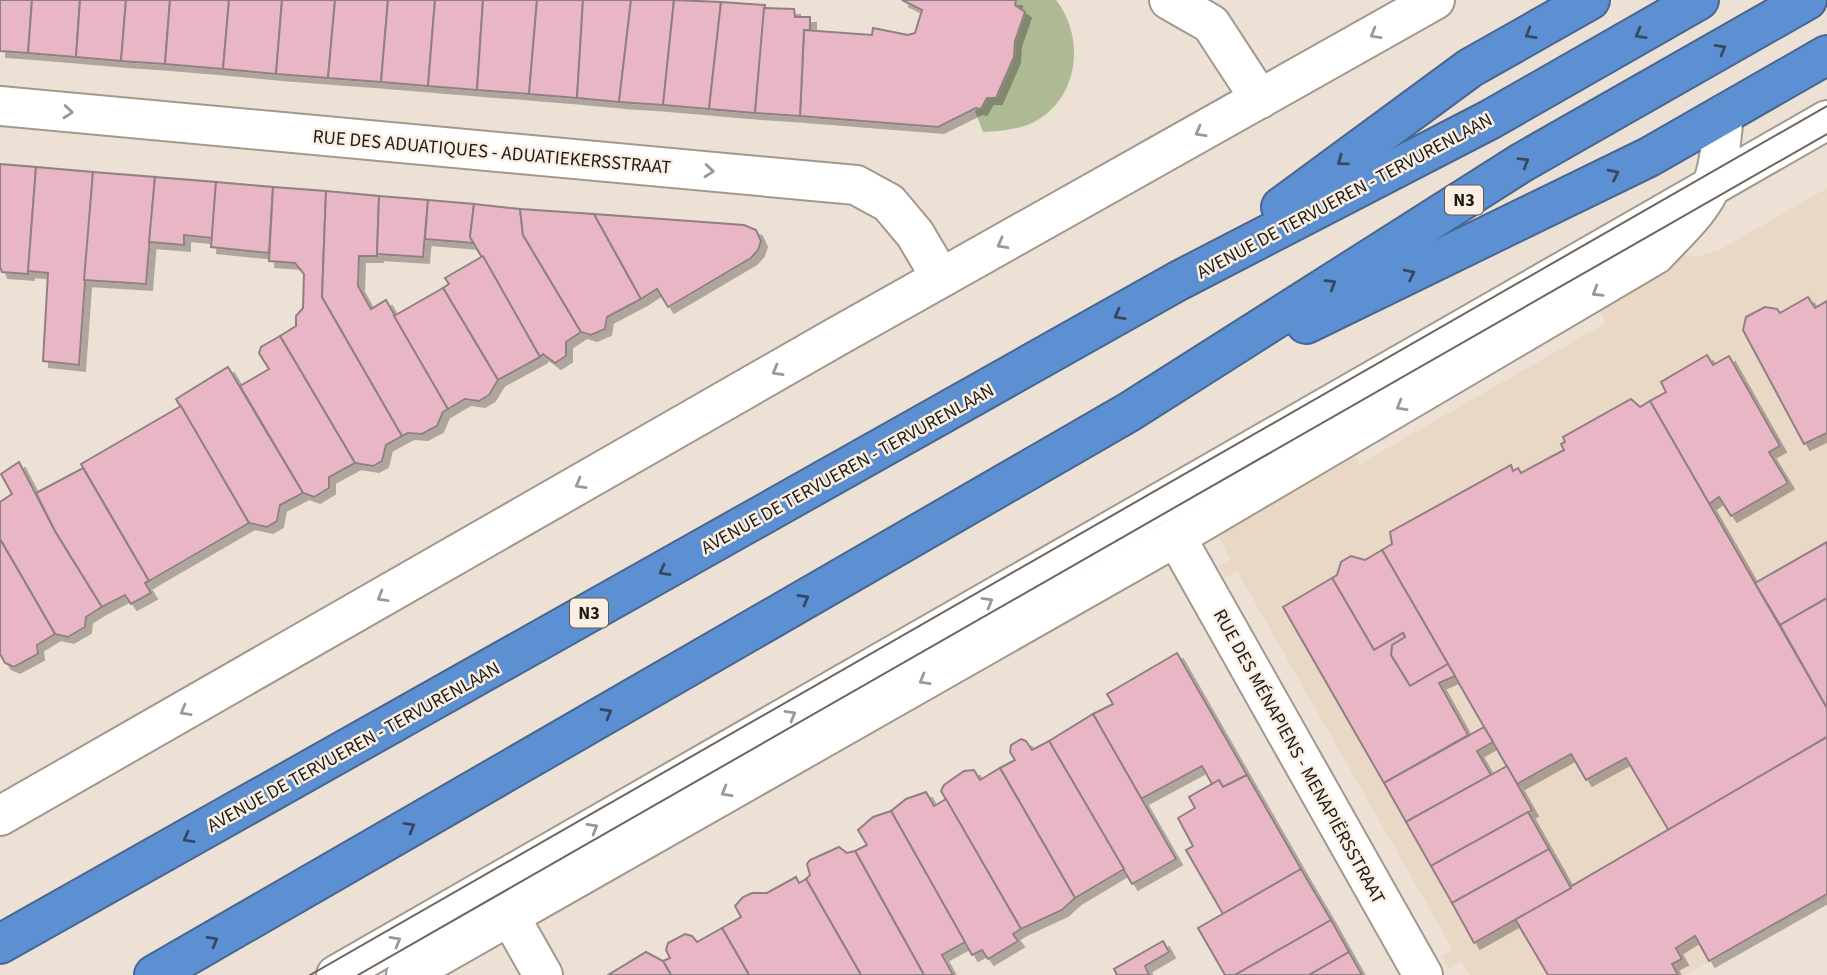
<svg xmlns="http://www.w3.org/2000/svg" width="1827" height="975" viewBox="0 0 1827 975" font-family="'Source Sans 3',sans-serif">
	<defs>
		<filter id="shadow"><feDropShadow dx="6" dy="6" stdDeviation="0" flood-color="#0004"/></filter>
	</defs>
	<rect width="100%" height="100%" fill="#ede1d5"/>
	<!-- built -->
	<polygon fill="#e9d8c5" points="1827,188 1827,897 1685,975 1469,975 1461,961 1448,969 1442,956 1453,950 1237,571 1225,578 1219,566 1230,559 1217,532 1352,452 1360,464 1606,323 1599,310 1677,255 1699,256 1719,250"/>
	<!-- green -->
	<path fill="#aeba94" d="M1016 0H1056C1086 38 1079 100 1032 123 1017 130 999 131 983 132L975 111 987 98H996L1014 57Z"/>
	<!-- building -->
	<g fill="#e9b6c6" stroke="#908084" stroke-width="2" filter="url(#shadow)">
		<polygon points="0,0 32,0 28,53 0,51"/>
		<polygon points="32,0 80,0 76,57 28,53"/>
		<polygon points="80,0 126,0 121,61 76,57"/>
		<polygon points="126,0 170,0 165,64 121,61"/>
		<polygon points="170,0 229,0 223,69 165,64"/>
		<polygon points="229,0 282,0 276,74 223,69"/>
		<polygon points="282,0 335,0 328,78 276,74"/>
		<polygon points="335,0 388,0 381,82 328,78"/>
		<polygon points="388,0 435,0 428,86 381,82"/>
		<polygon points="435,0 483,0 477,90 428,86"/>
		<polygon points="483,0 537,0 529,94 477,90"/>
		<polygon points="537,0 583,0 577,98 529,94"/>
		<polygon points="583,0 631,0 619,102 577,98"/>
		<polygon points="631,0 674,0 663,105 619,102"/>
		<polygon points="674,0 721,2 709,109 663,105"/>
		<polygon points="902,0 1016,0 1015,5 1025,12 1015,41 1014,57 996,98 987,98 981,109 976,108 938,127 800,116 804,30 872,35 873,28 908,35 915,33 922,10"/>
		<polygon points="721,2 765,5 755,113 709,109"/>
		<polygon points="764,8 794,9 795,17 810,17 810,30 804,30 800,116 755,113"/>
		<polygon points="0,164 36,167 28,274 2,272 0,267"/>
		<polygon points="36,167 93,172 79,365 43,361 48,273 28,271"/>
		<polygon points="93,172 155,177 146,284 84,280"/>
		<polygon points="155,177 216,182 212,238 184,235 184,245 149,242"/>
		<polygon points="216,182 273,187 269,253 211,247"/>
		<polygon points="273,187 326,191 322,297 402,436 386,445 382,461 373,466 355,463 280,336 296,326 296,316 303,308 304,274 295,263 269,261"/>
		<polygon points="326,191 379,196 377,256 359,256 358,286 371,309 386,300 448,409 443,412 437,426 422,434 408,433 402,436 322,297"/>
		<polygon points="379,196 428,200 423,257 377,254"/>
		<polygon points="428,200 474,204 470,237 474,243 425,239"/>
		<polygon points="474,204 520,209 523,235 581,332 566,342 566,356 555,363 543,354 540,357 470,237"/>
		<polygon points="520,209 594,214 641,299 607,317 605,329 591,335 581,332 523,235"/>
		<polygon points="594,214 744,225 756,230 761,241 758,250 751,258 668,307 657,289 641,299"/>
		<polygon points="483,256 540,357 498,380 443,288 449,284 445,278"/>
		<polygon points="443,288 498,380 489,395 479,401 465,399 448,409 394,316"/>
		<polygon points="1808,297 1815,308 1827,301 1827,433 1804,444 1743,330 1746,317 1765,307 1777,309 1780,313"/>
		<polygon points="280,336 355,463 329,477 329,488 314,497 303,493 240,386 269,369 259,353 261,347"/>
		<polygon points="1707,355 1713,365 1729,356 1780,446 1769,452 1788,483 1731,516 1719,497 1709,504 1650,401 1666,392 1661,382"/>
		<polygon points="228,367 303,493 280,505 277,521 267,527 249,523 176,399"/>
		<polygon points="1631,399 1640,407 1650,401 1827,708 1827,737 1669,831 1626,758 1586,780 1571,754 1517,784 1382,550 1392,544 1390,532 1511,465 1513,471 1518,468 1521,473 1564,450 1561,444 1565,442 1563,437"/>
		<polygon points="181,406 249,523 149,581 81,464"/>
		<polygon points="19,462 55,531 102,607 86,617 85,627 68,637 55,634 0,539 0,502 12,494 1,474"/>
		<polygon points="83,468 149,581 145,583 151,593 131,604 125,595 102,607 55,531 36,493"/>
		<polygon points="0,539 55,634 37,645 38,654 14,667 5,663 0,654"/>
		<polygon points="1827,542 1827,598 1780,625 1755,583"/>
		<polygon points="1382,550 1448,664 1410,686 1391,655 1392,645 1405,637 1403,633 1374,650 1332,578 1337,575 1341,562 1351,556 1365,560"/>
		<polygon points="1332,578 1374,650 1403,633 1405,637 1392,645 1391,655 1410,686 1448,664 1455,676 1439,683 1468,735 1384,783 1283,607"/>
		<polygon points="1827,598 1827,708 1780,625"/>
		<polygon points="1177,653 1247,775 1223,787 1219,780 1212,784 1202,766 1141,799 1093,714 1113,704 1107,694"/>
		<polygon points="1093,714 1176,859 1132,884 1049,741"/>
		<polygon points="1484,727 1493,742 1477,751 1491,775 1406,822 1384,783"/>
		<polygon points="1827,737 1827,894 1709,961 1695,936 1676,948 1682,959 1672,964 1678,975 1548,975 1515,919"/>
		<polygon points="1021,739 1026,741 1032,750 1049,741 1124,869 1075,898 1000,768 1015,760 1010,752 1011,745"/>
		<polygon points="1507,766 1532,810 1431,866 1406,822"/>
		<polygon points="1000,768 1075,898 1062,910 1021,929 941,791 944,785 964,771 974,770 980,780"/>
		<polygon points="1247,775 1301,869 1223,914 1186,850 1193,846 1178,818 1195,808 1189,797 1219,780 1223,787"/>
		<polygon points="926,792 934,806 946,799 1021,929 1013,934 1018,941 988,959 982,950 972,955 891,811 906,799"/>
		<polygon points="891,811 965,942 942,955 953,975 924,975 855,851 867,845 858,830 873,817"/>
		<polygon points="1528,812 1549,849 1452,903 1431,866"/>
		<polygon points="839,847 847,853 855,851 924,975 861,975 806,879 810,875 807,864 810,860"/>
		<polygon points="1549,849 1571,888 1474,943 1452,903"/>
		<polygon points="1301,869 1331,920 1235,975 1225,975 1198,928"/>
		<polygon points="796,877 799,883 806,879 861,975 749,975 722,928 741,917 735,906 743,897 752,893 767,893"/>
		<polygon points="1331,920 1349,952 1309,975 1235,975"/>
		<polygon points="722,928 749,975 671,975 663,961 670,958 666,950 668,943 685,934 692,936 697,942"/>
		<polygon points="1163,941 1169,952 1145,966 1149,975 1117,975 1114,969"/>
		<polygon points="646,952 663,961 671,975 608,975"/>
		<polygon points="1349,952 1362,975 1309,975"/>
	</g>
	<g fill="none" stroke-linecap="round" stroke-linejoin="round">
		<defs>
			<g id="minor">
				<polyline points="1169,0 1211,24 1260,99"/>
				<polyline points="0,106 856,185 889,203 915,234 941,278"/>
				<polyline points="1176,537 1423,975"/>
				<polyline points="0,816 836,337 1435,0"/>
				<polyline points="509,915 543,975"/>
				<polyline points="336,975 1827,120"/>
				<path d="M406 975 1176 537 1655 255C1679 229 1710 204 1717 168 1721 150 1722 132 1724 114"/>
			</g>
			<g id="highway">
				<polyline points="1281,207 1470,68 1590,0"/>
				<polyline points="1306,324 1649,157 1827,55"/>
				<polyline points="0,944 1178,281 1491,119 1699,0"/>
				<polyline points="154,975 1129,412 1521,163 1807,0"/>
			</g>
		</defs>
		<!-- minor casing -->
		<use href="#minor" stroke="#a3988c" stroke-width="42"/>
		<!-- highway casing -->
		<use href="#highway" stroke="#476791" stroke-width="42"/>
		<!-- minor -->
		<use href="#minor" stroke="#fff" stroke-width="38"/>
		<!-- highway -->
		<use href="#highway" stroke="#5d90d3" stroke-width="38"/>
		<!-- tram -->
		<g stroke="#6c655e" stroke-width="2">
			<polyline points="310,975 1827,106"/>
			<polyline points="358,975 1827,134"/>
		</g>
	</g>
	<!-- one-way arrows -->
	<defs><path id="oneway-chevron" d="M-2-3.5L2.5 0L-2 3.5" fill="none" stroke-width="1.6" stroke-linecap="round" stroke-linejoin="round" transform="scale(1.75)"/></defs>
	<g stroke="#9a9896">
		<use href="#oneway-chevron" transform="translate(1375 34) rotate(150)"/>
		<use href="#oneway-chevron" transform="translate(68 112) rotate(5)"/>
		<use href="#oneway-chevron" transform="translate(1200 132) rotate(151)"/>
		<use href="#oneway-chevron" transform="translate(709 171) rotate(5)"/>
		<use href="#oneway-chevron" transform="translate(1002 244) rotate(151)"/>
		<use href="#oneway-chevron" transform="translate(1597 292) rotate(149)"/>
		<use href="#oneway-chevron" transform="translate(777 371) rotate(150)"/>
		<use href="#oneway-chevron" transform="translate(1401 406) rotate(150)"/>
		<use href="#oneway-chevron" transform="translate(580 484) rotate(150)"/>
		<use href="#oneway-chevron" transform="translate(382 597) rotate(150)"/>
		<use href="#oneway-chevron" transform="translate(988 602) rotate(-30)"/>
		<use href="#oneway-chevron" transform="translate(924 680) rotate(150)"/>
		<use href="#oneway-chevron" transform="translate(185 711) rotate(150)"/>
		<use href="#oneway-chevron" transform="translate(791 715) rotate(-30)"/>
		<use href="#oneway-chevron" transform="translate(726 792) rotate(150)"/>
		<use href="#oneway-chevron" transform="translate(593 828) rotate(-30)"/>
		<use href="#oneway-chevron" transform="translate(396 941) rotate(-30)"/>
	</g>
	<g stroke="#374962">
		<use href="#oneway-chevron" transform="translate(1530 34) rotate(150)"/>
		<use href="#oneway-chevron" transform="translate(1640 34) rotate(150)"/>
		<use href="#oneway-chevron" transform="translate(1721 49) rotate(-30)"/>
		<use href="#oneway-chevron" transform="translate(1342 161) rotate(144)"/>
		<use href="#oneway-chevron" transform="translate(1524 162) rotate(-31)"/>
		<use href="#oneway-chevron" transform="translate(1614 174) rotate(-26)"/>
		<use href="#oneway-chevron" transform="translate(1410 274) rotate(-26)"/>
		<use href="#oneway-chevron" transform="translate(1331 284) rotate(-32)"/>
		<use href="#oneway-chevron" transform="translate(1119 315) rotate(151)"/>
		<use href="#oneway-chevron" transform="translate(664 571) rotate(151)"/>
		<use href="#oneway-chevron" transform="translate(804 599) rotate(-30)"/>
		<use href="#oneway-chevron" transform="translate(607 713) rotate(-30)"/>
		<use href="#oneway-chevron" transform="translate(410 827) rotate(-30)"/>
		<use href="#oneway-chevron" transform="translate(188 838) rotate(151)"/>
		<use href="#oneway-chevron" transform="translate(213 941) rotate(-30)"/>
	</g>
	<g text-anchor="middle" stroke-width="5" stroke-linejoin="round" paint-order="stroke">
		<!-- shield labels -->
		<g fill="#faefe2" stroke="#605a53" stroke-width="2">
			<rect x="1445" y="185.5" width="38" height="29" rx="5"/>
			<rect x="570" y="598.5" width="38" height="29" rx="5"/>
		</g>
		<g font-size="18" font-weight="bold" fill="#1e1a16">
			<text x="1464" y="206">N3</text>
			<text x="589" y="619">N3</text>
		</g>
		<!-- street labels -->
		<g font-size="19" fill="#1e1a16" stroke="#faefe2">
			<text transform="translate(492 151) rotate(5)" y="7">RUE DES ADUATIQUES - ADUATIEKERSSTRAAT</text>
			<text transform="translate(1344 195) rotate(-28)" y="7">AVENUE DE TERVUEREN - TERVURENLAAN</text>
			<text transform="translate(847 468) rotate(-29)" y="7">AVENUE DE TERVUEREN - TERVURENLAAN</text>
			<text transform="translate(353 746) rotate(-29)" y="7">AVENUE DE TERVUEREN - TERVURENLAAN</text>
			<text transform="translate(1300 756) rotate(61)" y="7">RUE DES MÉNAPIENS - MENAPIËRSSTRAAT</text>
		</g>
	</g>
</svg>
